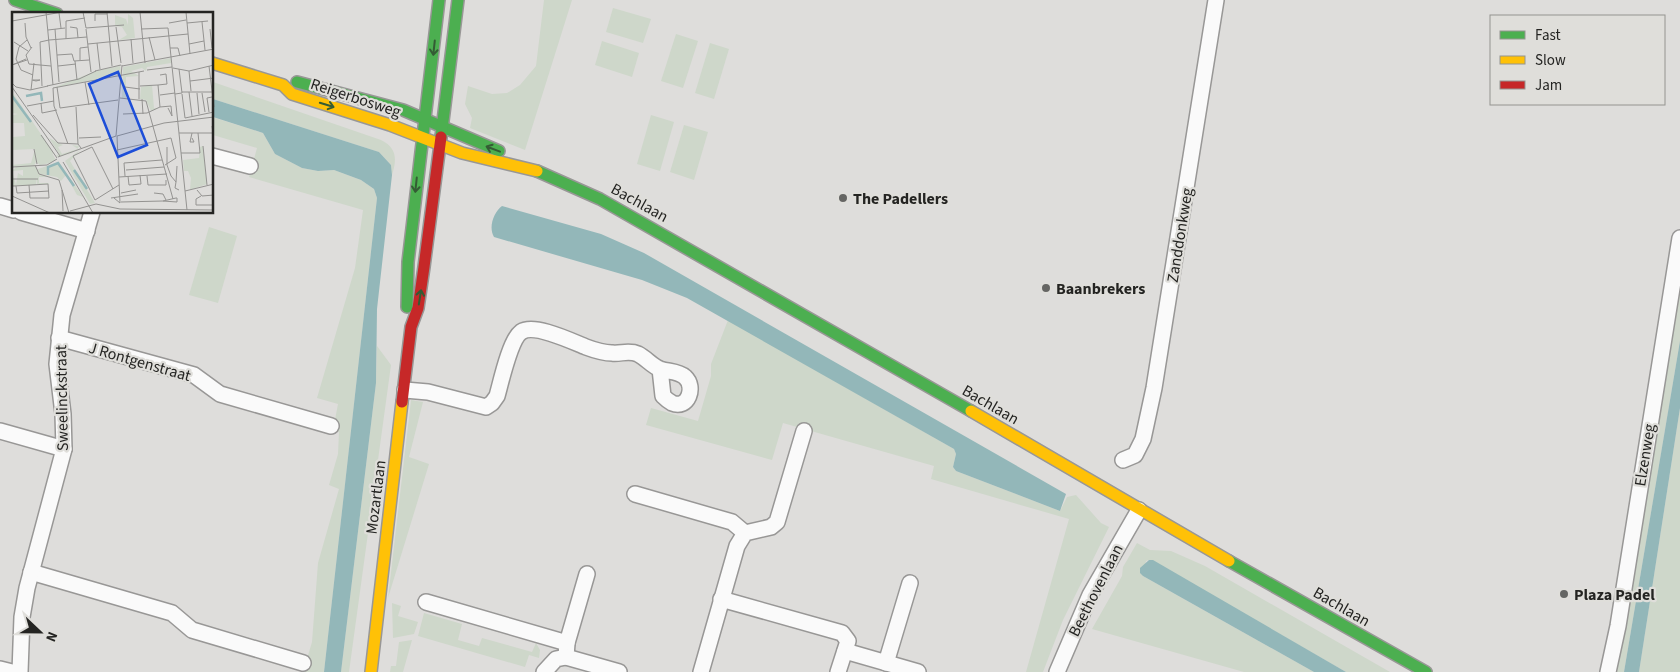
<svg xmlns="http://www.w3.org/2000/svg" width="1680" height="672" viewBox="0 0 1680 672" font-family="'Source Sans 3',sans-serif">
	<rect width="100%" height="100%" fill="#dedddb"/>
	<!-- green -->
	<g fill="#ced7ca">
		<polygon points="544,0 572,0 525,150 470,128 472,118 465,104 468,86 492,94 507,93 520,85 536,66"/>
		<polygon points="613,8 651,19 643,43 606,32"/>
		<polygon points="676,34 698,41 683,88 661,81"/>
		<polygon points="602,41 639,53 632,77 595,65"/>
		<polygon points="710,43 729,49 714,99 695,93"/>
		<path d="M213 82 381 140C397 148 397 159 392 175L391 165 379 152 213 99Z"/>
		<polygon points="651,115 674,122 660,171 637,164"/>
		<polygon points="212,117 263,133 275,154 302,168 318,171 334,170 361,180 374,189 377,198 324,672 303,672 312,642 318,563 339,489 329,485 338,454 339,432 333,430 338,404 317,398 355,268 363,210 249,177 257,148 213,135"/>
		<polygon points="684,125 708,132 694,180 670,172"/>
		<polygon points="209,227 237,236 218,303 189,295"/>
		<polygon points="1680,284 1680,341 1624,672 1616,672"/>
		<polygon points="728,320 954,449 956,454 953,467 956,471 1060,511 1067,497 1076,495 1101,523 1109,527 1063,620 1043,672 1026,672 1069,519 931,479 934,466 783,423 772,460 646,425 651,408 698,421 711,376 711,364"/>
		<polygon points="377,346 391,365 349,672 341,672 376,383"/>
		<polygon points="411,400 423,402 409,457 429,464 388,598"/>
		<polygon points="1680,408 1680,672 1639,672"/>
		<polygon points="1137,543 1150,550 1171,551 1205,566 1390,672 1346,672 1149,560 1146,561 1143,576 1314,672 1244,672 1092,629 1122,576 1123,567"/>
		<polygon points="392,603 401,606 398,616 418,622 414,634 393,638"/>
		<polygon points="424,613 462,624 458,640 479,646 482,638 532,652 536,643 540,650 539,658 529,655 525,667 418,636"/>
		<polygon points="412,640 403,672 390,672 391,666 396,666 399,642"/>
	</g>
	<!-- water -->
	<g fill="#93b7b9">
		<polygon points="213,99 379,152 391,165 392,175 377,309 376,383 341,672 324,672 377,198 374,189 361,180 334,170 318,171 302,168 275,154 263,133 213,117"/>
		<path d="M502 206 601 234 644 253 1066 494 1060 511 956 471 953 467 956 454 954 449 687 298 642 280 494 237C488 227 494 212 502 206Z"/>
		<polygon points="1680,341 1680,408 1639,672 1624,672"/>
		<polygon points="1149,560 1153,560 1346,672 1314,672 1143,576 1140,573 1140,568"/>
	</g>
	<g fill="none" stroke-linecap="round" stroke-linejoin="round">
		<defs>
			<g id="street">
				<polyline points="212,156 250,166"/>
				<polyline points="0,206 14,210"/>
				<polyline points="21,212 87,231"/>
				<polyline points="59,338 194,375 220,394 331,426"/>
				<path d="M405 390 428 392 486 407 492 403 497 396C501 382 510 340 521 332 534 323 571 341 586 347 594 350 603 353 612 353 621 354 629 350 638 354 646 358 652 366 660 369 669 372 678 371 685 377 696 387 688 410 672 403 668 401 666 399 663 396L660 369"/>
				<polyline points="0,431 64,449"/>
				<polyline points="1123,460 1135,455 1143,439 1154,388 1216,0"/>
				<polyline points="635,494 732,522 745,533"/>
				<polyline points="31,572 172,613 192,630 303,663"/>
				<polyline points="587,574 567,643 566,657 619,672"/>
				<polyline points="721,599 842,633 848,641 838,672"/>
				<polyline points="426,602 567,643"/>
				<polyline points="845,651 918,672"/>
				<polyline points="886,663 910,583"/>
				<polyline points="0,669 12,672"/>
				<polyline points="20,672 22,617 27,588 64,449 63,414 57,364 62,315 92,212"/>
				<polyline points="544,672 556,659 566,657"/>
				<polyline points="701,672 737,546 745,533 771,527 777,522 804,431"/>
				<polyline points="1057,672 1090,595 1139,510"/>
				<polyline points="1608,672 1618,626 1680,238"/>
			</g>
			<g id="fast">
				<polyline points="15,0 57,14"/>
				<polyline points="297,82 403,110 499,151"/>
				<polyline points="441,137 458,0"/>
				<polyline points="537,171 600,199 971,411"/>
				<polyline points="407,307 408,262 439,0"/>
				<polyline points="1229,561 1426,672"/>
			</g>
			<g id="slow">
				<polyline points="212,63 283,85 292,94 390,125 462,153 537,171"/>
				<polyline points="971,411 1229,561"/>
				<polyline points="371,672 402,402"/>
			</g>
			<polyline id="jam" points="402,402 411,327 418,308 424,267 441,137"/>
		</defs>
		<!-- street casing -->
		<use href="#street" stroke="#989796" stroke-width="18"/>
		<!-- fast casing -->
		<use href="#fast" stroke="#989796" stroke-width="14"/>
		<!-- slow casing -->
		<use href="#slow" stroke="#989796" stroke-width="14"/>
		<!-- jam casing -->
		<use href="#jam" stroke="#989796" stroke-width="14"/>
		<!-- street -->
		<use href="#street" stroke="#fafafa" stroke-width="15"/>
		<!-- fast -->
		<use href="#fast" stroke="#4caf50" stroke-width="11"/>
		<!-- slow -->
		<use href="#slow" stroke="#ffc107" stroke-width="11"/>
		<!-- jam -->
		<use href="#jam" stroke="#c62828" stroke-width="11"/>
	</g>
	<!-- one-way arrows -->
	<defs><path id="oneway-shaft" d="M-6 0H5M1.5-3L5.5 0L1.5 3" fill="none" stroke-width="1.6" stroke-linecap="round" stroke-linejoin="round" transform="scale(1.25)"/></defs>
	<g stroke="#345c34">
		<use href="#oneway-shaft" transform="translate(434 48) rotate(96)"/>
		<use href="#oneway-shaft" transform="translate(327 105) rotate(17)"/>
		<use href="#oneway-shaft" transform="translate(493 149) rotate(-159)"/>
		<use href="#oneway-shaft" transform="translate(416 185) rotate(96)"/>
		<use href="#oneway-shaft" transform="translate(420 297) rotate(-81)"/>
	</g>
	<!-- markers -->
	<g fill="#656563" stroke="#dfdeda" stroke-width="2">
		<circle cx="843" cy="198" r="5"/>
		<circle cx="1046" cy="288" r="5"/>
		<circle cx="1564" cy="594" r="5"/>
	</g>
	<g text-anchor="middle" stroke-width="4.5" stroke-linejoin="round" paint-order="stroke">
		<!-- street labels -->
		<g font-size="16" fill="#242422" stroke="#dfdeda">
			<text transform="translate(356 97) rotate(18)" y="6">Reigerbosweg</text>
			<text transform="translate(640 202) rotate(29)" y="6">Bachlaan</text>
			<text transform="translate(1179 235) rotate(-81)" y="6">Zanddonkweg</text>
			<text transform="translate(140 361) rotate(16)" y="6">J Rontgenstraat</text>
			<text transform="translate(61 398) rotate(-91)" y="6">Sweelinckstraat</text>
			<text transform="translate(991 404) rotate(30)" y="6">Bachlaan</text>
			<text transform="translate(1644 455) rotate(-81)" y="6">Elzenweg</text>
			<text transform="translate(375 497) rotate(-83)" y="6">Mozartlaan</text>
			<text transform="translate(1095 590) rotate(-63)" y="6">Beethovenlaan</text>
			<text transform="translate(1342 606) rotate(30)" y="6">Bachlaan</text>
		</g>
		<!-- poi labels -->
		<g font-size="16" font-weight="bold" fill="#242422" stroke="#dfdeda" text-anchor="start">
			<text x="853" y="204">The Padellers</text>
			<text x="1056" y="294">Baanbrekers</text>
			<text x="1574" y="600">Plaza Padel</text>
		</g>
	</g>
	<!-- overview -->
	<g transform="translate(12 12)">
		<rect width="201" height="201" fill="#dedddb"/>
		<path d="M116 2 121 6 123 26 107 28 115 23 110 15 103 14V3L114 7 116 13ZM159 46V51L135 55 134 59 130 56 119 59 127 64 114 65V86H110L111 55ZM108 54 109 62 41 76 84 59ZM140 73 142 96H146L139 99 134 88 128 87 129 75ZM0 80 44 144 47 142 37 126 51 133 46 135 50 142 66 137 60 133 67 134 65 138 54 144 60 140 46 145 40 141 44 148 38 151 28 153 24 150 22 154 26 157 47 150 71 185 65 183 54 163 49 169 45 165 28 162 39 165H27V171H37L38 187 37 172H25V164L24 173 0 174 1 162 4 173 6 161 11 164V158L0 159 4 155 0 153 19 151 23 137 0 138V117L1 125 13 124 12 111H1V103L6 102 0 101ZM191 134 195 172 178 178 179 166 176 159H172L171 148 187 146 188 135ZM68 138 58 149 83 191 78 192 53 149Z" fill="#ced7ca"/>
		<path fill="none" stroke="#93b7b9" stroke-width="2.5" d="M0 84 19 110M14 84 29 81 30 89M62 158 75 177M36 163V155L46 151 62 174"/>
		<path fill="none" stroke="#949391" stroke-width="1" d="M34 0 41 73M71 0 74 16M95 0 100 54M128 0 133 51M174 0 178 42M47 1 49 16M0 9 50 0M83 9V2H95M190 10 193 38M13 11 14 25 19 36M157 11 174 8M175 11 196 9M58 15 65 16 66 26M104 15 109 51M74 16 112 13M43 17 47 70M74 17 79 60M129 17 156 16 175 198M198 17 200 36M36 18 53 16M137 25 143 48M54 27V9L73 6M119 27 121 51M15 28 7 35 4 47 9 58 21 63M37 28 75 25M2 30 16 39M85 31 88 57M76 32 176 22M177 32 192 29M20 35 14 43 17 52 39 54M158 36H166L168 44M45 43 60 42 62 49 77 48M14 47 0 53 15 48M68 48V36L76 35M63 49 65 68M46 54 64 52M110 54 202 37M197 54 202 95M161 56 177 59 202 53M135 58 160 55M83 59 109 53M177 59 179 79M127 60V87M20 68 24 69 28 68H21M178 69 202 66M73 70 77 93M0 71 4 75 18 78 36 74M146 73 155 72 154 62 148 63M30 74 28 30 37 28M35 74 67 67 84 59M0 75 48 144M45 75 48 96M113 75 128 77M41 76 132 59M41 76 42 94 56 132M19 78 22 51M170 80H201M177 80 180 104M185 81 187 102M190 81 193 100M163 82 170 81 167 57M170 82 173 106M148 83 163 81M108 86 134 89 161 187M130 87 131 102M29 91 30 101 45 98M15 94 42 89M64 95 66 132M148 95 159 94 160 104 156 96M48 96 106 88M197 100 195 86 200 85M111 102 135 101 148 95 146 73 128 74M21 103 46 131 66 132 69 136M173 106 202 100M167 121H201L200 114M29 123 45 146M67 126 89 125M180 126 182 130H178L180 121M191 134 195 173M155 135V153L159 164 164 170 163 176 167 178M22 137 25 152M105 138 159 126 164 146 153 153M169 141H188L186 121M46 145 104 124 110 53M51 150 81 201M23 153 27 162 47 168 57 201M0 155 35 153 45 147M114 158 152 155M113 164 112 151 150 148M116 164 117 173 129 172 128 163M135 164 136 173H154V168M107 165 155 162M0 167H26M164 170 165 154M0 174H2L36 172 37 186H18L17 173M4 174 5 181 37 179M50 178 51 199M185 178 190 184 202 183M173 179 202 172M109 181 124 178M142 181 151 182 154 188M0 184 38 201M189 184 184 187V193H202M99 186 126 182M102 186 108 191 105 124 152 111 202 105M165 186V190L151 189 164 186ZM83 188 61 144 80 135 101 177M83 188 107 173M109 190 151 189M58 199 84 192 108 197 202 198"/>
		<path fill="#1d4ed8" fill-opacity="0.15" stroke="#1d4ed8" stroke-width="2.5" d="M106 60 135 133 106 145 77 72Z"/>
		<rect width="201" height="201" fill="none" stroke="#242422" stroke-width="2.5"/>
	</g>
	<!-- legend -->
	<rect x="1490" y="15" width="175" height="90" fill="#dfdeda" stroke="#949490"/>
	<rect x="1500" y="31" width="25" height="8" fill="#4caf50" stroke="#949490"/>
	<text x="1535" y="40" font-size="15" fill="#242422">Fast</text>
	<rect x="1500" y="56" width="25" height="8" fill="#ffc107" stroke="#949490"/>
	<text x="1535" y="65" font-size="15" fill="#242422">Slow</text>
	<rect x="1500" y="81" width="25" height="8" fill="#c62828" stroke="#949490"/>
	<text x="1535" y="90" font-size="15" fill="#242422">Jam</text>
	<!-- north arrow -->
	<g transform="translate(40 632) rotate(112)" stroke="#dfdeda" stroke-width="4" paint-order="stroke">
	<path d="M0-4L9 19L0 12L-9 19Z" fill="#242422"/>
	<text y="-8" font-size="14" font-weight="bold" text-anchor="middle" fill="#242422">N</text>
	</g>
</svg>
